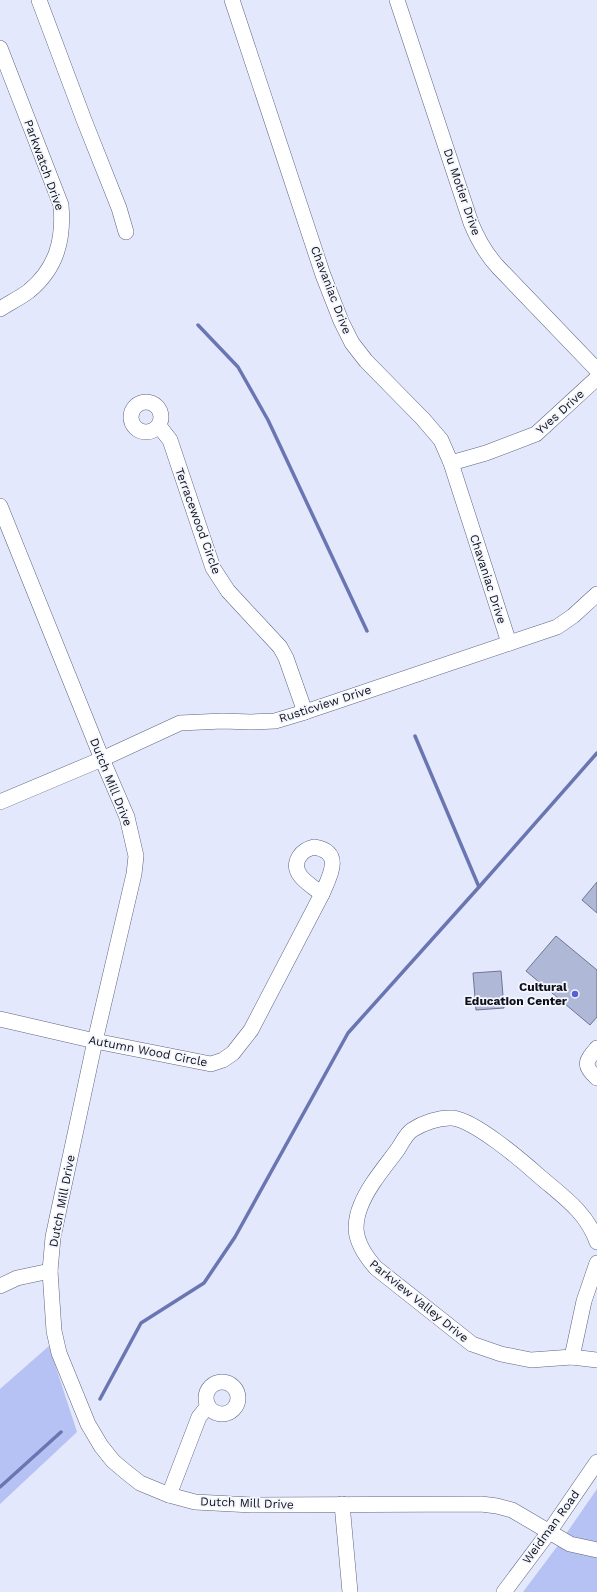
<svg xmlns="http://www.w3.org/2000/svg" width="597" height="1592" viewBox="0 0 597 1592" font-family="'Work Sans',sans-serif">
	<rect width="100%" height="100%" fill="#e3e8fd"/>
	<!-- green -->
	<g fill="#b6c1f4">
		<polygon points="49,1346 77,1432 0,1504 0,1389"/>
		<polygon points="597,1489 597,1592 523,1592 559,1544"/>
	</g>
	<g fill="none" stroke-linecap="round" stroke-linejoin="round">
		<!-- stream -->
		<g stroke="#6a76b1" stroke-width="3.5">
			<polyline points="198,325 238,367 268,420 367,631"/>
			<polyline points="415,736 479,887"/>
			<polyline points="100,1399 141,1323 204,1283 235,1237 348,1033 479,887 597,753"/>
			<polyline points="0,1487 61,1432"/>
		</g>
	</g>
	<!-- building -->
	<g fill="#b0b8d8" stroke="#6e7593">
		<polygon points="597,882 597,913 582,900"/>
		<polygon points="556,936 597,970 597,1017 590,1025 526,971"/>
		<polygon points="501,971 504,1008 476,1010 473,973"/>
	</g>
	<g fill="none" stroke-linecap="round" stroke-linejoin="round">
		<defs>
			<g id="minor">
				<polyline points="39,0 84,120 119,208 126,232"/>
				<polyline points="232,0 323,275 341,321 352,343 366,361 423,419 441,440 451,463 509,643"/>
				<path d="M397 0 471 223C478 240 486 254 498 267L597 370"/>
				<path d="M0 48 61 205C64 239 57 268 29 291 20 298 9 303 0 309"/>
				<circle cx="146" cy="417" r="15"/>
				<polyline points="159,426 170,440 213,568 228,591 280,647 286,658 305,712"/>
				<polyline points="451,463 486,453 536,434 597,378"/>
				<polyline points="0,506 102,759 127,817 136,856 134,874 95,1041 53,1237 50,1271 54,1331 59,1353 88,1424 101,1446 113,1461 126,1472 140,1483 169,1495 195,1502 252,1505 481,1504 497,1506 512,1510 570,1544 597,1550"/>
				<polyline points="0,802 102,759 180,723 223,721 251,722 275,721 305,712 557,627 573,616 597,594"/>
				<path d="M314 847C344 852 330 876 322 894 311 885 289 874 299 857 303 851 307 849 314 847Z"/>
				<polyline points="0,1019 95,1041 211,1064 223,1060 233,1053 251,1030 322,894"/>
				<path d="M597 1048C586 1061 582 1065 597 1078"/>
				<path d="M597 1242C586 1211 562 1196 538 1175 520 1159 475 1121 453 1118 439 1117 423 1123 412 1130 406 1134 402 1143 398 1149 385 1167 369 1185 361 1205 358 1212 356 1221 356 1229 357 1243 367 1258 376 1268L472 1344 501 1354 531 1360 572 1357 597 1360"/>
				<polyline points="0,1286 17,1278 50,1271"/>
				<polyline points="572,1357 584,1301 597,1263"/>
				<circle cx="222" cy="1398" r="16"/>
				<polyline points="169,1495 199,1417 208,1406"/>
				<polyline points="342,1504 350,1592"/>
				<polyline points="504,1592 549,1532 597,1462"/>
			</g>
		</defs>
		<!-- minor casing -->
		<use href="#minor" stroke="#5e6481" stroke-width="16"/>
		<!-- minor -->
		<use href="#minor" stroke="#fff" stroke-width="15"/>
	</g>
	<!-- markers -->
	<circle fill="#5560d6" stroke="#f4f6fd" stroke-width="1.5" cx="575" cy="994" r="4"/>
	<g text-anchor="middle" stroke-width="3.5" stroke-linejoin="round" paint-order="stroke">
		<!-- street labels -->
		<g font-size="12" fill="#0d101b" stroke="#f4f6fd">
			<text transform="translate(44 165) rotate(70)" y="4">Parkwatch Drive</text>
			<text transform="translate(462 192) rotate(71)" y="4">Du Motier Drive</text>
			<text transform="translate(331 290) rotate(69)" y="4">Chavaniac Drive</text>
			<text transform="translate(560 412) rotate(-42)" y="4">Yves Drive</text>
			<text transform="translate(198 521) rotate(70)" y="4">Terracewood Circle</text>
			<text transform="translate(488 579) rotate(72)" y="4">Chavaniac Drive</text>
			<text transform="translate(325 704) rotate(-18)" y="4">Rusticview Drive</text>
			<text transform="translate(111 782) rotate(68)" y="4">Dutch Mill Drive</text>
			<text transform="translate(148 1051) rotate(11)" y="4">Autumn Wood Circle</text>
			<text transform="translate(62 1201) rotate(-79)" y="4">Dutch Mill Drive</text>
			<text transform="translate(419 1301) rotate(39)" y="4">Parkview Valley Drive</text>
			<text transform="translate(247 1503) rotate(2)" y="4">Dutch Mill Drive</text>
			<text transform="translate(551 1527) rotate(-54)" y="4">Weidman Road</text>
		</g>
		<!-- poi labels -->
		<g font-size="12" font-weight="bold" fill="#0d101b" stroke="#f4f6fd" text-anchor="end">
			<text x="567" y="991">Cultural<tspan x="567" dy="14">Education Center</tspan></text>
		</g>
	</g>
</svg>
